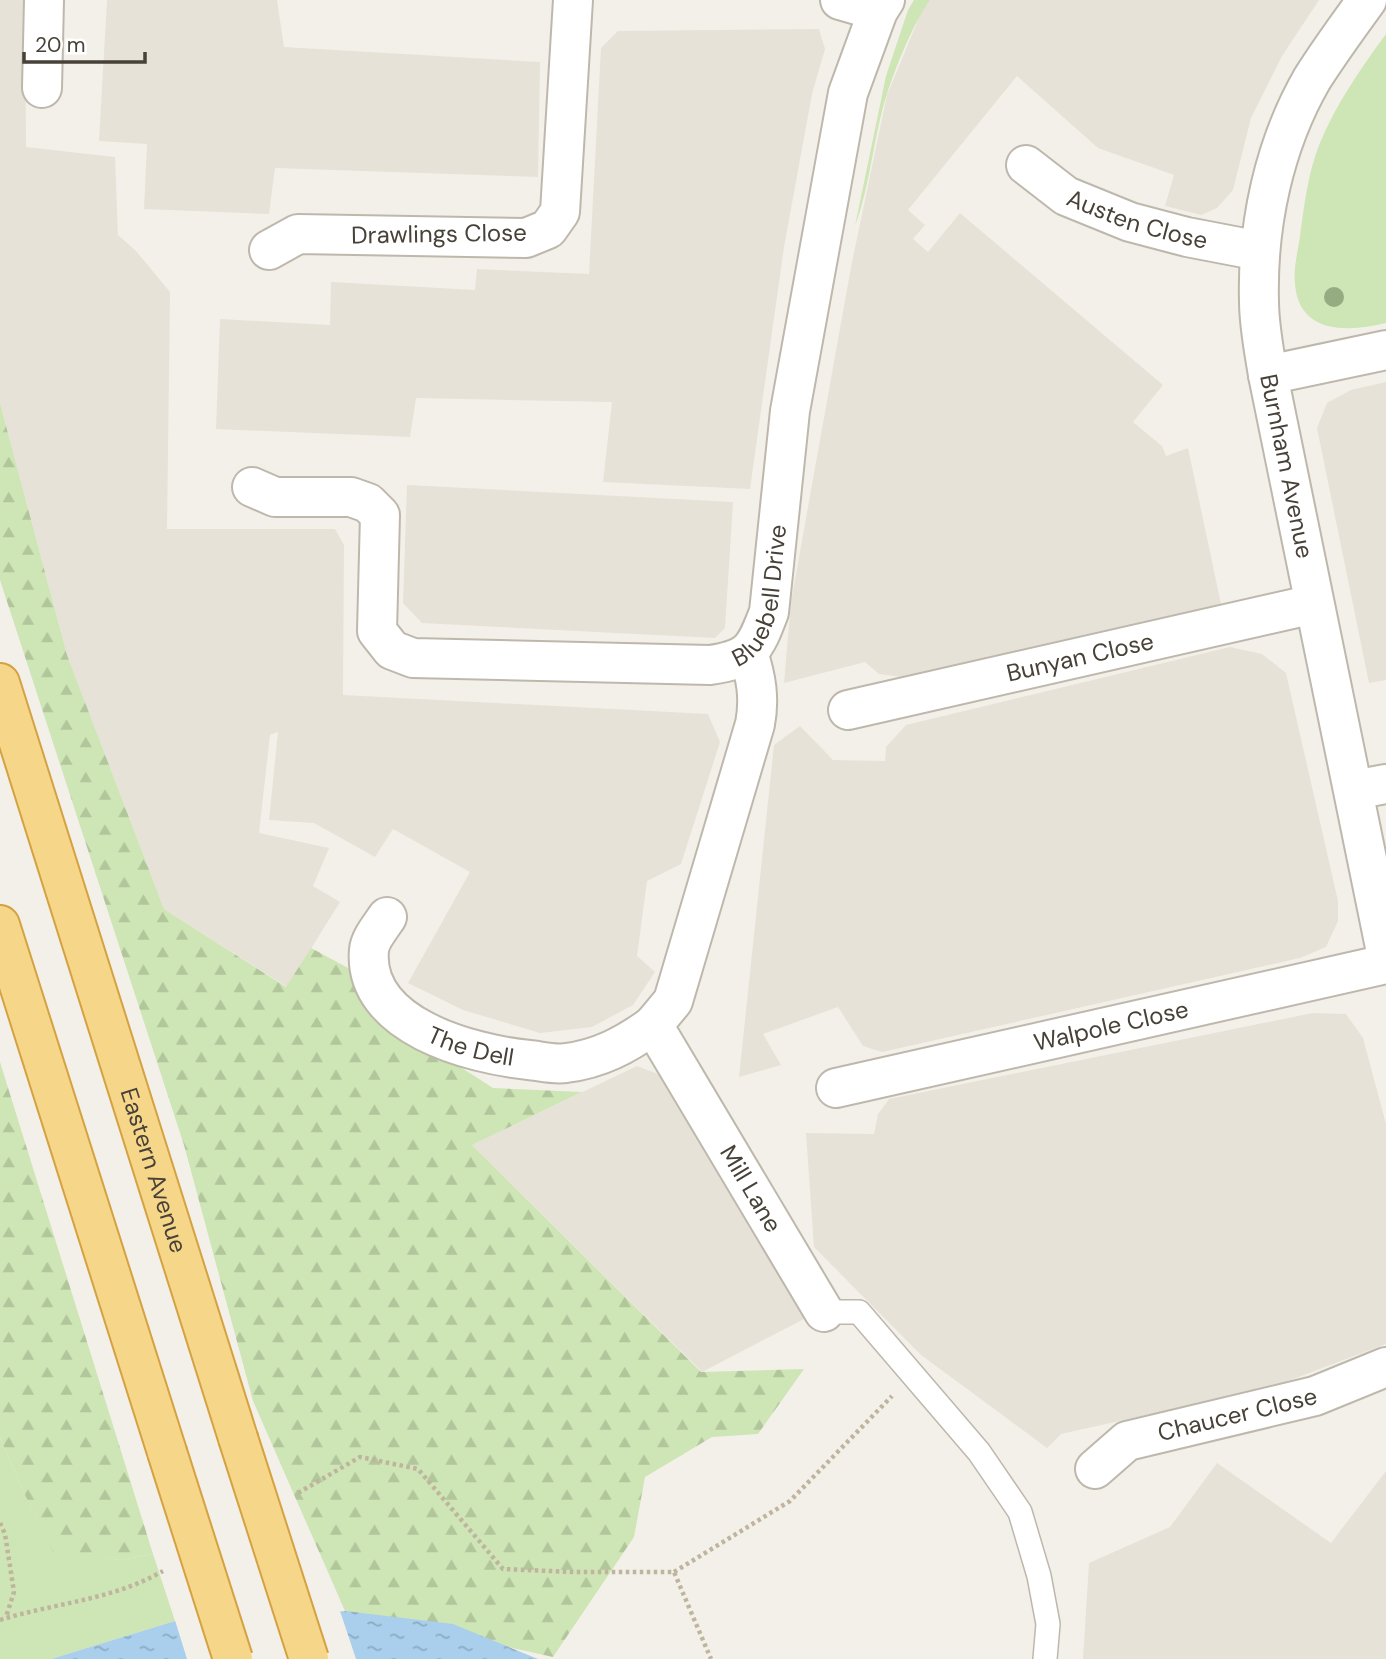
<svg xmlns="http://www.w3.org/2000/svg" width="1386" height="1659" viewBox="0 0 1386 1659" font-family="'DM Sans',sans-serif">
	<defs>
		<pattern id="forest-firs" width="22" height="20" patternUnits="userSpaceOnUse" patternTransform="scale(1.75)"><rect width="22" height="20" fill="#cee5b5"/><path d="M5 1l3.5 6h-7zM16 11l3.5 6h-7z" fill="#b2c69c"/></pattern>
		<pattern id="water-ripples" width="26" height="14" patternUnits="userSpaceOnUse" patternTransform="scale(1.75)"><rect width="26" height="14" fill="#a9cfec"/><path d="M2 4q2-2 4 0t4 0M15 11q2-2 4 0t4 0" fill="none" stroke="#8baac0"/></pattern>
	</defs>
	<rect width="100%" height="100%" fill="#f3f0e9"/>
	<!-- residential -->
	<g fill="#e7e2d7">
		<polygon points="0,0 25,0 26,147 115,157 118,235 136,251 170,292 167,529 335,529 344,545 343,695 708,714 720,742 681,864 647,881 637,956 655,972 633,1005 592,1027 540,1033 463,1010 408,983 470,872 393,829 375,857 314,823 269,820 278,732 270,735 259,833 329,848 313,886 340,902 287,987 164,909 67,655 0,403"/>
		<polygon points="107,0 277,0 284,47 540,62 538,177 275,168 269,214 144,209 147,144 99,141"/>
		<polygon points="930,0 1319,0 1282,56 1251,118 1233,190 1217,208 1201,215 1165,206 1174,175 1098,148 1017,76 908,210 925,225 913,239 928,252 960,213 1163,385 1133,422 1162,446 1166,456 1188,448 1221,604 902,677 879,674 865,662 784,683 791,602 851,267 887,95 921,13"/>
		<polygon points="819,29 825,49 812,94 784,247 750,489 603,482 612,402 416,398 410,437 216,429 220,319 330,325 331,282 475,290 477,269 589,274 601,48 618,31"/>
		<polygon points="1386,382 1386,680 1369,683 1317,428 1327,403 1351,390"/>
		<polygon points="407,485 733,502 725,628 715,638 422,623 403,603"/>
		<polygon points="1230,647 1262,654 1286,673 1338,901 1338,921 1326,947 1300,958 882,1052 863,1046 838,1007 763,1034 781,1065 739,1077 774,745 800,726 833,760 885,761 886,747 906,725"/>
		<polygon points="1313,1013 1346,1014 1363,1038 1386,1124 1386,1344 1272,1387 1061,1434 1047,1448 921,1355 814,1247 806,1133 874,1134 878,1114 889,1099"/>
		<polygon points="637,1066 658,1074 806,1318 702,1372 472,1145"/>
		<polygon points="1217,1463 1331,1543 1386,1471 1386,1659 1083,1659 1089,1563 1170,1527"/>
	</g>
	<!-- grass -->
	<g fill="#cee5b5">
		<path d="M914 0H930C913 24 896 66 887 94 873 137 871 183 855 226L886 76 908 10Z"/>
		<path d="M1386 34V323C1349 332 1299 335 1295 284 1293 269 1298 251 1300 236 1304 206 1308 172 1320 143 1336 104 1361 68 1386 34Z"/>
		<polygon points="0,1438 24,1493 53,1551 120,1560 153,1554 175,1621 51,1659 0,1659"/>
	</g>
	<!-- forest -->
	<g fill="url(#forest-firs)">
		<polygon points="0,403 67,655 164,909 286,987 311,948 363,976 398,1027 493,1088 582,1092 472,1145 701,1372 804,1369 758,1434 712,1437 645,1477 634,1537 553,1657 345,1611 253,1401 184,1145 0,580"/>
		<polygon points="0,1062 153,1554 120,1560 53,1552 24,1493 0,1438"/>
	</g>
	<!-- water -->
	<polygon fill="url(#water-ripples)" points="345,1611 453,1624 538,1659 51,1659 175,1621 251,1619"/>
	<!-- pier -->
	<polygon fill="#f3f0e9" points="339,1608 356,1659 187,1659 174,1617 251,1616"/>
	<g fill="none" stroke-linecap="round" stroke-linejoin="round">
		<defs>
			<polyline id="service" points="824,1312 859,1312 979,1452 1020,1512 1039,1576 1048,1624 1045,1659"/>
			<g id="minor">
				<polyline points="840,0 878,11"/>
				<polyline points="42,88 44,0"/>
				<path id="s1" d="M1026 165 1066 196 1130 222 1187 237 1260 251"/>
				<polyline points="269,250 298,234 526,238 548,229 560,212 573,0"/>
				<polyline points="1268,375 1386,350"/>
				<path id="s2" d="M252 487 275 497H351L368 503 380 515 377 631 392 650 413 658 710 665C751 659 755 649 769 612L790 411 848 93 878 11 885 0"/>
				<path id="s3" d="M748 652C756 677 760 698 755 724L673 1001 653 1025 824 1312"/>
				<path id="s4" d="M848 710 1314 604"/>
				<polyline points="1354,790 1386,784"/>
				<path id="s5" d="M387 917C381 926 370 939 369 950 362 1026 471 1054 529 1060 540 1061 554 1065 566 1063 599 1059 626 1045 653 1025"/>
				<path id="s6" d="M836 1088 1386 964"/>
				<path id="s7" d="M1095 1469 1127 1441 1315 1396 1386 1367"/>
			</g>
			<g id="tertiary">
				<path id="s8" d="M1367 0C1348 26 1329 52 1312 79 1274 145 1257 225 1259 301 1259 326 1264 350 1268 375L1386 952"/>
			</g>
			<g id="trunk">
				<path id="s9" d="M0 683 238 1438"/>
				<polyline points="0,925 167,1452"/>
			</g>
		</defs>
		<!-- service casing -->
		<use href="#service" stroke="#beb8ac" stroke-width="26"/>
		<!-- minor casing -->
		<use href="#minor" stroke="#beb8ac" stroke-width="42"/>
		<!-- tertiary casing -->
		<use href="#tertiary" stroke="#beb8ac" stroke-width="42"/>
		<!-- trunk casing -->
		<use href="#trunk" stroke="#d4a243" stroke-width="42"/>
		<!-- path -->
		<g stroke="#bfb49e" stroke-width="4.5" stroke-dasharray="3.5 3.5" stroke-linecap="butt">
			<polyline points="298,1493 360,1457 418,1469 503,1569 574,1572 674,1572 711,1659"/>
			<polyline points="0,1523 5,1534 14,1592 6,1617"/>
			<polyline points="674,1572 790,1501 892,1396"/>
			<path d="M0 1620C54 1603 113 1600 163 1571"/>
		</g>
		<!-- service -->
		<use href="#service" stroke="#fff" stroke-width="23"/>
		<!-- minor -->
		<use href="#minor" stroke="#fff" stroke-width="38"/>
		<!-- tertiary -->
		<use href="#tertiary" stroke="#fff" stroke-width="38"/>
		<!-- trunk -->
		<use href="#trunk" stroke="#f6d688" stroke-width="38"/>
		<defs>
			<g id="trunk-bridge">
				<polyline points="238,1438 309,1659"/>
				<polyline points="167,1452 233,1659"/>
			</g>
		</defs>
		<!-- trunk-bridge casing -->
		<use href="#trunk-bridge" stroke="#d4a243" stroke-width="42" stroke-linecap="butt"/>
		<!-- trunk-bridge -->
		<use href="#trunk-bridge" stroke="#f6d688" stroke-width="38"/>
	</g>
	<!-- trees -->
	<circle fill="#95ac82" cx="1334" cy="297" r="10"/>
	<g text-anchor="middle" stroke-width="7" stroke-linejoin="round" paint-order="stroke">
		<!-- street labels -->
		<g font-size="24" fill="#474138" stroke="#fff">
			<text dy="8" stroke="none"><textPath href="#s1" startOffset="126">Austen Close</textPath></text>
			<text transform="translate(439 234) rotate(-1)" y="8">Drawlings Close</text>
			<text dy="8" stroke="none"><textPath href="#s8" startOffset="495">Burnham Avenue</textPath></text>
			<text dy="8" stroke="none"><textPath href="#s2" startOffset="695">Bluebell Drive</textPath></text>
			<text dy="8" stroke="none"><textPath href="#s4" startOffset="238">Bunyan Close</textPath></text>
			<text dy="8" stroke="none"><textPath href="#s6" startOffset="282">Walpole Close</textPath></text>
			<text dy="8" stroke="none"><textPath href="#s5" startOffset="192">The Dell</textPath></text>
			<text dy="8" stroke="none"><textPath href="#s9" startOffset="511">Eastern Avenue</textPath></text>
			<text dy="8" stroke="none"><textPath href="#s3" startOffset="584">Mill Lane</textPath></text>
			<text dy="8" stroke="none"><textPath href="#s7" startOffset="156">Chaucer Close</textPath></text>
		</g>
	</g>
	<!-- scale -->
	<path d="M24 52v10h121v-10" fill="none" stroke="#474138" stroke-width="3.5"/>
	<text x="35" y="52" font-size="21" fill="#474138" stroke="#ffffff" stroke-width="5" paint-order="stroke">20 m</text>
</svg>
